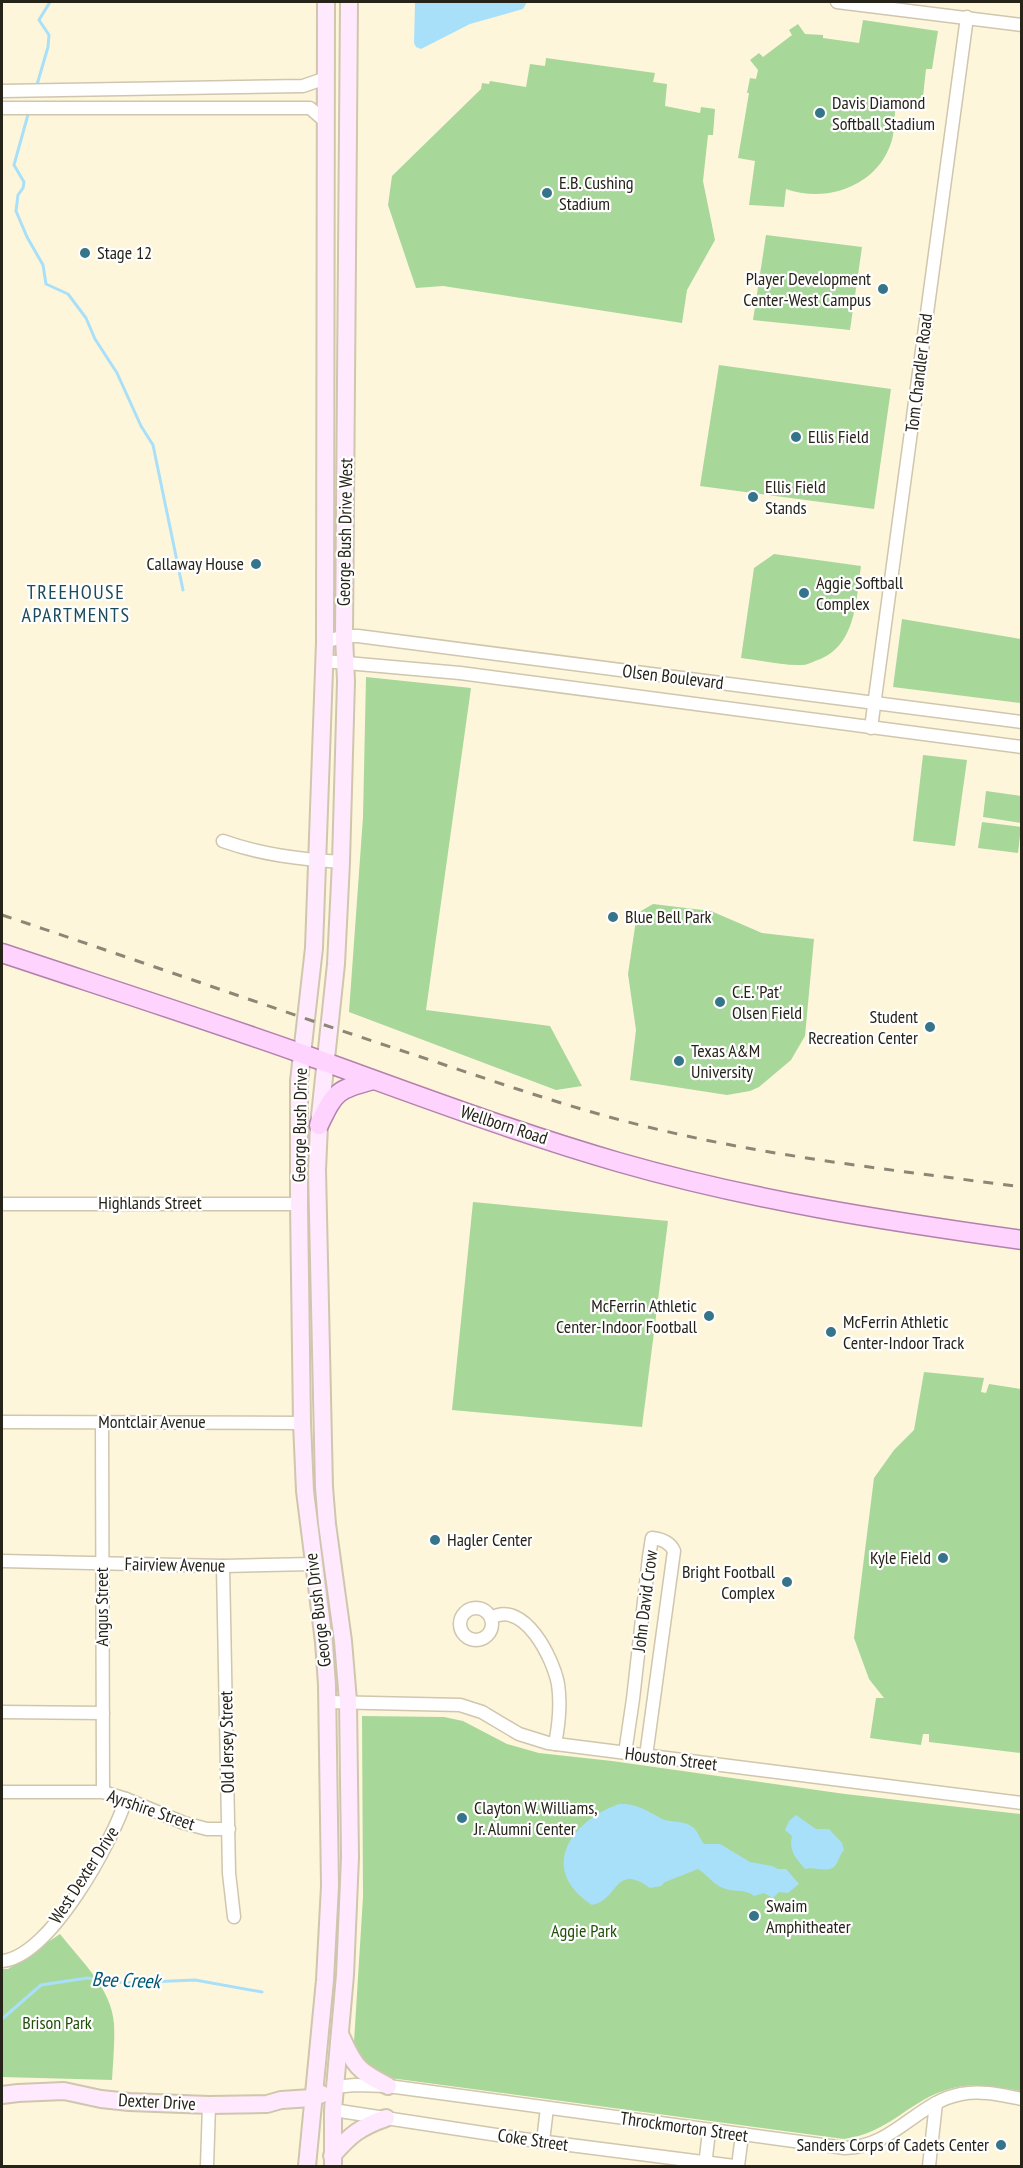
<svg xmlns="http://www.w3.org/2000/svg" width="1023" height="2168" viewBox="0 0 1023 2168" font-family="'PT Sans Narrow',sans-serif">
	<rect width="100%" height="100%" fill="#fef6db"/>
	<!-- green -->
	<g fill="#a8d79a">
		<path d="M863 20 938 31 932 69H926L922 106 895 103C895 115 895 128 892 140 879 185 828 204 786 189L784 207 749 205 755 161 738 158 749 93H747L750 78 756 79 758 70 750 60 759 53 763 57 792 35 789 30 798 24 805 34 823 35V38L859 43Z"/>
		<polygon points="546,58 655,73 653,82 667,84 665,106 700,113 701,107 715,109 713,135 708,135 703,181 715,240 687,290 682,323 443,286 416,288 388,205 392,176 481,89 482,83 489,84 490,81 526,87 530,64 545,66"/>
		<polygon points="766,235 862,247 850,330 753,320"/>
		<polygon points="719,365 891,389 874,509 700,486"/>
		<path d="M774 554 861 566C856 602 856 648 815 661 811 663 806 665 802 665 784 666 760 660 741 658L754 568Z"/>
		<polygon points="902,619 1021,639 1021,703 893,687"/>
		<polygon points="366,677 471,688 426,1010 550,1026 582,1086 556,1090 349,1012 363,817"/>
		<polygon points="923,755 967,760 955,846 913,841"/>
		<polygon points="986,791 1021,796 1021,823 983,817"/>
		<polygon points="982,822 1021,827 1018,853 978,848"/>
		<polygon points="653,904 711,911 762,933 814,939 805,1036 791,1060 759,1087 750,1091 727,1095 630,1080 636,1030 628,974 636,920 641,911"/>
		<polygon points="473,1202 668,1221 642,1427 452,1410"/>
		<polygon points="924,1372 984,1378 981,1392 986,1393 989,1384 1021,1389 1021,1753 929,1742 929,1734 923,1734 921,1745 870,1738 876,1698 884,1698 869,1679 854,1638 874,1478 894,1450 914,1430"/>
		<path d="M362 1716 444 1717 463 1721 507 1744 539 1753 612 1761 845 1794 1021 1814V2091C995 2087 969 2081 943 2091 906 2104 888 2133 844 2139L390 2078 353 2058 363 1897Z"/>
		<path d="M60 1934C81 1961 112 1989 114 2024 115 2043 113 2062 112 2080L2 2077V1969H8Z"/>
	</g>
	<!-- water -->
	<g fill="#a9e0f9">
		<polygon points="415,2 527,2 523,9 470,24 421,49 416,47 414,43"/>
		<path d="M619 1804C636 1803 648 1811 662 1819 672 1823 685 1820 694 1828 698 1832 700 1839 704 1844H720L750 1862 772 1866 778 1869H786L799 1884 788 1893 779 1892 773 1898 764 1893 754 1896C746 1889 735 1892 726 1889 714 1886 708 1875 698 1869L665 1882 661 1886 650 1888C614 1862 619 1900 592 1905 537 1869 571 1821 619 1804Z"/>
		<path d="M796 1815 816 1829H829L842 1843 844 1850C839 1855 839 1862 834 1867 825 1873 814 1866 805 1869 795 1857 789 1851 792 1836L785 1830 789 1821Z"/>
	</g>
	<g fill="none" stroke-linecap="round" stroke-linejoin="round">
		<!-- stream -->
		<g stroke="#a9e0f9" stroke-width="3">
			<polyline points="36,88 48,47 49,35 39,20 50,2"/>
			<polyline points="29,111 14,165 24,182 23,188 18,195 16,211 27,237 43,265 46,284 68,294 86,318 95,339 117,373 141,426 153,445 183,590"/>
			<polyline points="2,2019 41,1985 87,1978 125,1983 195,1980 262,1992"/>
		</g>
		<defs>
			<g id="street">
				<polyline points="837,2 1022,25"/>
				<polyline points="2,91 303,86 326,78"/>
				<polyline points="2,108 310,108 326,122"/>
				<polyline points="325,642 344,636 358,636 1022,722"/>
				<polyline points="324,661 460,673 1022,747"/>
				<polyline points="871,728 967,17"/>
				<path d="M223 841C262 855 300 859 341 862"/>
				<polyline points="2,1204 299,1204"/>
				<polyline points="2,1422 302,1423"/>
				<polyline points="102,1422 103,1792"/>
				<polyline points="2,1561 223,1566 313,1564"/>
				<polyline points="223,1566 229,1873 234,1917"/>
				<circle cx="476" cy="1624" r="16"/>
				<path d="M491 1618C524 1599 553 1658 558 1684 561 1704 559 1724 555 1744"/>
				<polyline points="327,1702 460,1705 482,1712 519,1734 548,1743 1022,1803"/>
				<polyline points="2,1712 103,1713"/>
				<path d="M625 1753 633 1699 649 1557 652 1538C662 1539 670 1542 674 1551L646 1756"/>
				<polyline points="2,1792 103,1792 126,1799 184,1823 207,1829 229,1829"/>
				<path d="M2 1961C50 1957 113 1841 126 1799"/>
				<path d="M334 2087 355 2085 388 2086 845 2148C894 2147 917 2102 961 2094 982 2090 1001 2095 1022 2099"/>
				<polyline points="333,2110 523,2139 734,2166"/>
				<polyline points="543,2141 547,2108"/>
				<polyline points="207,2166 209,2105"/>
				<polyline points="705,2166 709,2131"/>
				<polyline points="738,2166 742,2135"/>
				<polyline points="929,2166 936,2103"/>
			</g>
			<g id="secondary">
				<path d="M340 2034C355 2067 357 2070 388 2086"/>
				<polyline points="2,2095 18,2093 64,2091 101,2099 129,2102 209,2105 267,2104 281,2100 312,2098 322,2094"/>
				<path d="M332 2156C350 2135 360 2127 386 2118"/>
				<polyline points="307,2166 325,1980 330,1886 327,1685 324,1642 305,1491 302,1423 299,1204 299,1081 314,948 325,642 326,2"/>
				<polyline points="333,2166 333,2110 345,1975 350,1857 348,1701 343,1641 327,1524 324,1487 317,1170 319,1125 336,964 341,862 346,681 344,636 349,2"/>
			</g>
			<g id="primary">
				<path d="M2 953C101 986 201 1018 300 1053 406 1091 511 1131 618 1162 750 1200 886 1221 1022 1240"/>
				<path d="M319 1125C335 1091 337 1090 373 1080"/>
			</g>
		</defs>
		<!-- street casing -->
		<use href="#street" stroke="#cfc6ad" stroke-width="15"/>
		<!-- secondary casing -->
		<use href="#secondary" stroke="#cfc6ad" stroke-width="20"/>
		<!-- primary casing -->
		<use href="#primary" stroke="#b282ad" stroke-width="21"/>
		<!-- street -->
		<use href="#street" stroke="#fff" stroke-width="12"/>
		<!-- secondary -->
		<use href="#secondary" stroke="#ffe9fe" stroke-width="16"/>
		<!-- primary -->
		<use href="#primary" stroke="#fed3fd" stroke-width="18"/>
		<!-- rail -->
		<path stroke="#8c8775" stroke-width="3" stroke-dasharray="10 10" stroke-linecap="butt" d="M2 915C140 961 277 1010 415 1055 491 1080 566 1107 644 1126 768 1157 895 1170 1022 1187"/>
	</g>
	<!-- markers -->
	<g fill="#367489" stroke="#fff" stroke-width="2">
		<circle cx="820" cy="113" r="6"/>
		<circle cx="547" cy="193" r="6"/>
		<circle cx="85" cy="253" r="6"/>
		<circle cx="883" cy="289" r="6"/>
		<circle cx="796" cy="437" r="6"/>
		<circle cx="753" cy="497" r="6"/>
		<circle cx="256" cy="564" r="6"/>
		<circle cx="804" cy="593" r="6"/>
		<circle cx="613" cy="917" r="6"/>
		<circle cx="720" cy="1002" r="6"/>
		<circle cx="930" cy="1027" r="6"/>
		<circle cx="679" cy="1061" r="6"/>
		<circle cx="709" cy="1316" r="6"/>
		<circle cx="831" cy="1332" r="6"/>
		<circle cx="435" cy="1540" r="6"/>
		<circle cx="943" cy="1558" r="6"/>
		<circle cx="787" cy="1582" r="6"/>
		<circle cx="462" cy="1818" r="6"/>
		<circle cx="754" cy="1916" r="6"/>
		<circle cx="1001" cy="2145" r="6"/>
	</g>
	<g text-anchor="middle" stroke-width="4.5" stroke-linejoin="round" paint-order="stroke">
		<!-- poi labels -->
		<g font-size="18" fill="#262319" stroke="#fff" text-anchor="start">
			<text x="832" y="109">Davis Diamond<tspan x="832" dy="21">Softball Stadium</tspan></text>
			<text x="559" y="189">E.B. Cushing<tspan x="559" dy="21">Stadium</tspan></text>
			<text x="97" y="259">Stage 12</text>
			<text x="871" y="285" text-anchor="end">Player Development<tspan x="871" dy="21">Center-West Campus</tspan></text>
			<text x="808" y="443">Ellis Field</text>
			<text x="765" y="493">Ellis Field<tspan x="765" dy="21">Stands</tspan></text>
			<text x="244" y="570" text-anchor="end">Callaway House</text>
			<text x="816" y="589">Aggie Softball<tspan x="816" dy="21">Complex</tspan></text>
			<text x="625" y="923">Blue Bell Park</text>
			<text x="732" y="998">C.E. 'Pat'<tspan x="732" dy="21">Olsen Field</tspan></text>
			<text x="918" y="1023" text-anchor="end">Student<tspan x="918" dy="21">Recreation Center</tspan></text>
			<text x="691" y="1057">Texas A&amp;M<tspan x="691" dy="21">University</tspan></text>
			<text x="697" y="1312" text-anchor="end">McFerrin Athletic<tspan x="697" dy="21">Center-Indoor Football</tspan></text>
			<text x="843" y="1328">McFerrin Athletic<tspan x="843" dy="21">Center-Indoor Track</tspan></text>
			<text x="447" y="1546">Hagler Center</text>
			<text x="931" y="1564" text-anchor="end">Kyle Field</text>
			<text x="775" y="1578" text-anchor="end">Bright Football<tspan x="775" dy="21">Complex</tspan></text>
			<text x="474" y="1814">Clayton W. Williams,<tspan x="474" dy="21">Jr. Alumni Center</tspan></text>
			<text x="766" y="1912">Swaim<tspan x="766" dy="21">Amphitheater</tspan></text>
			<text x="989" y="2151" text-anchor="end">Sanders Corps of Cadets Center</text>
		</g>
		<!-- street labels -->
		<g font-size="18" fill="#262319" stroke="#fff">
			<text transform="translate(919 373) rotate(-83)" y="6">Tom Chandler Road</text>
			<text transform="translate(345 532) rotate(-89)" y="6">George Bush Drive West</text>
			<text transform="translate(673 677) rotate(7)" y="6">Olsen Boulevard</text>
			<text transform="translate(300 1125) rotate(-89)" y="6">George Bush Drive</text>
			<text transform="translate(504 1125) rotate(18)" y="6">Wellborn Road</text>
			<text x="150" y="1209">Highlands Street</text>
			<text x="152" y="1428">Montclair Avenue</text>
			<text transform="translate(175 1565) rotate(1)" y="6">Fairview Avenue</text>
			<text transform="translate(645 1601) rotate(-83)" y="6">John David Crow</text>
			<text transform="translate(102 1607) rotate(-90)" y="6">Angus Street</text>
			<text transform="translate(318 1610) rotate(-97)" y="6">George Bush Drive</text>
			<text transform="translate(227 1742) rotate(-91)" y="6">Old Jersey Street</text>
			<text transform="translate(671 1759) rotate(7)" y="6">Houston Street</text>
			<text transform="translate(151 1810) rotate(19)" y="6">Ayrshire Street</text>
			<text transform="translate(84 1875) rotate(-57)" y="6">West Dexter Drive</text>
			<text transform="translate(157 2102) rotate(3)" y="6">Dexter Drive</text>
			<text transform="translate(684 2127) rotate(8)" y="6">Throckmorton Street</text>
			<text transform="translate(533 2140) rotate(8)" y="6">Coke Street</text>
		</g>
		<!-- park labels -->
		<g font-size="18" fill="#1f5007" stroke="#fff">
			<text x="584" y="1937">Aggie Park</text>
			<text x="57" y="2029">Brison Park</text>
		</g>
		<!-- neighbourhood labels -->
		<g font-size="20" letter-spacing="1.5" fill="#1a4c5d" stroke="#fff">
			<text x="76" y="599">TREEHOUSE<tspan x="76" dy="23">APARTMENTS</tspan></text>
		</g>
		<!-- water labels -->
		<g font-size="20" font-style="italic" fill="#015975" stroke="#fff">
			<text transform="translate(126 1980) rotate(2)" y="7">Bee Creek</text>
		</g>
	</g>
	<!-- border -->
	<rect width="1023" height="2168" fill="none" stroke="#262319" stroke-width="6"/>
</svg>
